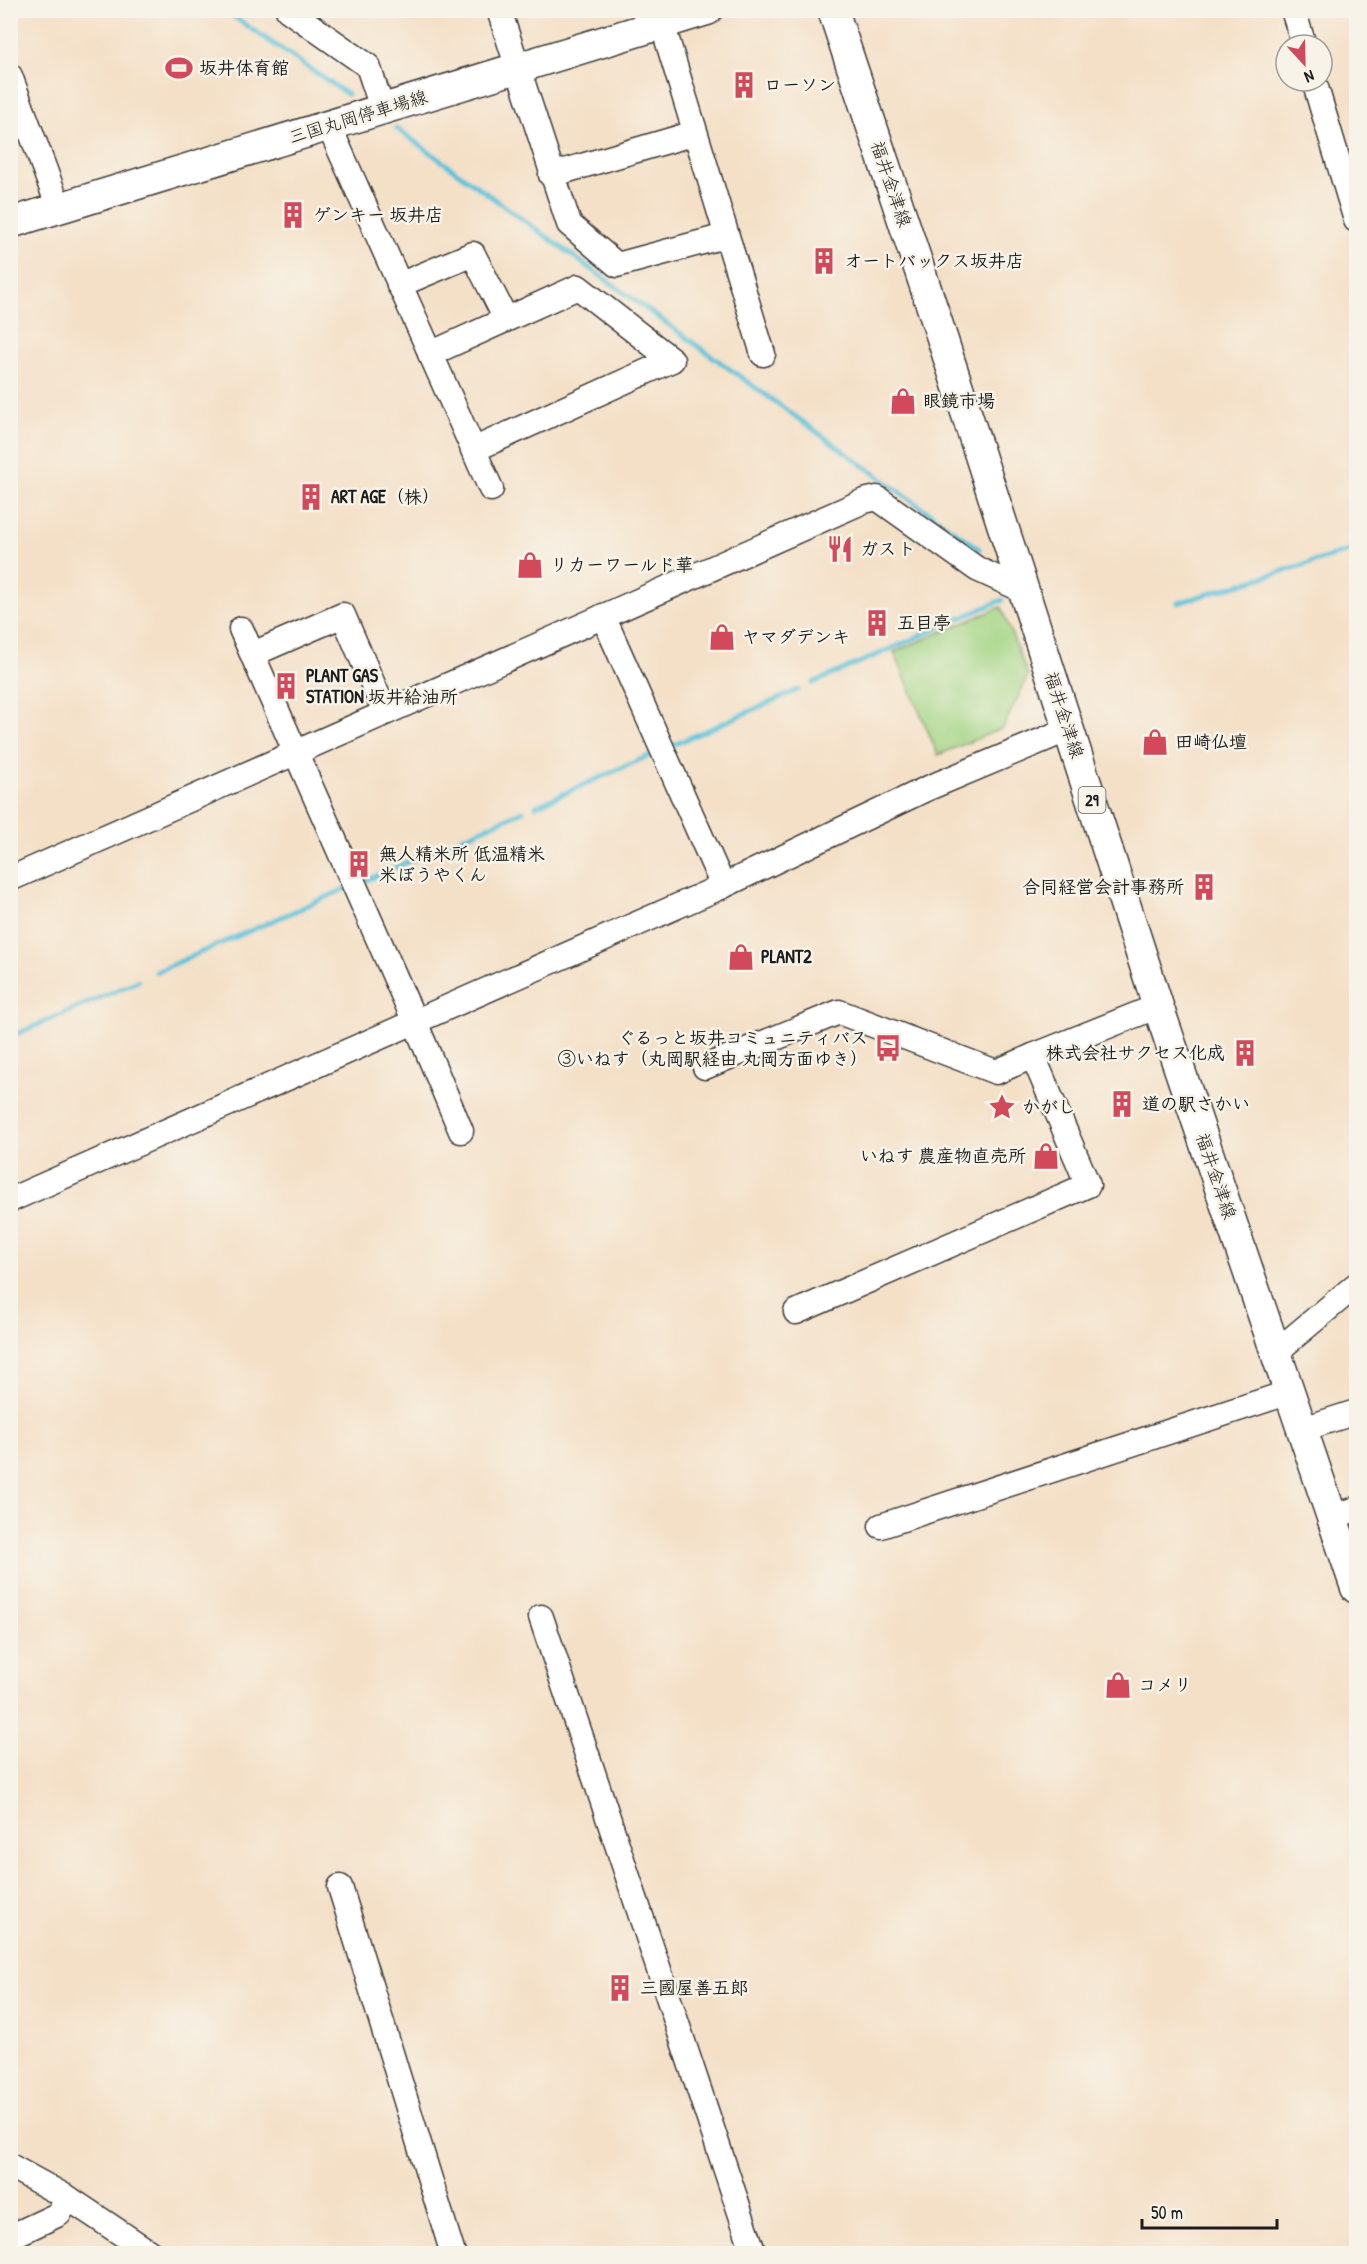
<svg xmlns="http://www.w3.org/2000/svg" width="1367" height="2264" viewBox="0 0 1367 2264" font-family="'Patrick Hand','Klee One',sans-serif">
	<rect width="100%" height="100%" fill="#f7f3e8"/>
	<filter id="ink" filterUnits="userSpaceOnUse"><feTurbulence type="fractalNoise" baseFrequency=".0167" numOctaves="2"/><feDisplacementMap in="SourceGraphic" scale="12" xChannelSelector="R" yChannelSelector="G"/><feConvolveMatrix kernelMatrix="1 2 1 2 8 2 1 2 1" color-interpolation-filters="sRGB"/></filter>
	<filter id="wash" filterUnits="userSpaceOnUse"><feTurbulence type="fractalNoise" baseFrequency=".008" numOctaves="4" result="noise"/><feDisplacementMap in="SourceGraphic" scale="24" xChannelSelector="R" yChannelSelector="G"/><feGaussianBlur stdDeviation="1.35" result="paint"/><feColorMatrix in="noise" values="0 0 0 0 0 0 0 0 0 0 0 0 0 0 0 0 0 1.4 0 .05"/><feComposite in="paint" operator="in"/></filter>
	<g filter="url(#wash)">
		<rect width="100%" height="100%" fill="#f4e0c7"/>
		<!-- green -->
		<polygon fill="#a3d585" stroke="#607850" stroke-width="1.5" points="1001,607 1028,676 1003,728 938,755 894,652"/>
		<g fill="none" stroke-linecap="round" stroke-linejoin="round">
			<!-- stream -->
			<g stroke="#5bc1d9" stroke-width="5">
				<polyline points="224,10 347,94"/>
				<polyline points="396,128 979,549"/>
				<polyline points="1178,603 1356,549"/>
				<polyline points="813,683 1002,600"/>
				<polyline points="673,745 798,690"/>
				<polyline points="536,806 655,753"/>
				<polyline points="367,880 523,811"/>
				<polyline points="156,972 345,889"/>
				<polyline points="10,1037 138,981"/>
			</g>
		</g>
	</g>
	<g filter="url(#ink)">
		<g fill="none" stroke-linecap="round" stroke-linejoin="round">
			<defs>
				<g id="minor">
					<polyline points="288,10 368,66 382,108"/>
					<polyline points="499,10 569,224 617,265 725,236"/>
					<polyline points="658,10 763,354"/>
					<polyline points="1293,10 1304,45"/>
					<polyline points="10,76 59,208"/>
					<polyline points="1314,81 1356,220"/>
					<polyline points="329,126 491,489"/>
					<polyline points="551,175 695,133"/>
					<polyline points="399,285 473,254 506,319"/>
					<polyline points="430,354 578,287 672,360 473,450"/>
					<polyline points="603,616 723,886"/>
					<polyline points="241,629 415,1022 461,1131"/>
					<polyline points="253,654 343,615 385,712"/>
					<polyline points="10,879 864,501 877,498 977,569 1025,591"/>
					<polyline points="705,1067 839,1012 996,1072 1033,1056"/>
					<polyline points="10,1200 723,886 926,789 1069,729"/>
					<polyline points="796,1312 1088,1185 1033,1056 1158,1006"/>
					<polyline points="1276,1352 1356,1285"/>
					<polyline points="1303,1429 1356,1412"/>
					<polyline points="1333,1517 1356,1509"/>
					<polyline points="881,1526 1290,1392"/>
					<polyline points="541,1617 754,2254"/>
					<polyline points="340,1887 453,2254"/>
					<polyline points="10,2166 68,2198 152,2254"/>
					<polyline points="10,2237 59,2214 68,2198"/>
				</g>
				<g id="major">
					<polyline points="833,10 934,313 1158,1006 1356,1588"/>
					<polyline points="10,223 707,10"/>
				</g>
			</defs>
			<!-- minor casing -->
			<use href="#minor" stroke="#3c3936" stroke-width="27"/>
			<!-- major casing -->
			<use href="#major" stroke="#3c3936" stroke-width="33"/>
			<!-- minor -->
			<use href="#minor" stroke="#fff" stroke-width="24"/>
			<!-- major -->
			<use href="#major" stroke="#fff" stroke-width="30"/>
		</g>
	</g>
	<!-- icons -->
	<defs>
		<symbol id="stadium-bare" viewBox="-9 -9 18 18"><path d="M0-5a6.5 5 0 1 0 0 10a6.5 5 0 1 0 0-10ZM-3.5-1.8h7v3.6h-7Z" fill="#d1495b" stroke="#f7f3e8" stroke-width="2.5" paint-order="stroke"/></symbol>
		<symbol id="building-bare" viewBox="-9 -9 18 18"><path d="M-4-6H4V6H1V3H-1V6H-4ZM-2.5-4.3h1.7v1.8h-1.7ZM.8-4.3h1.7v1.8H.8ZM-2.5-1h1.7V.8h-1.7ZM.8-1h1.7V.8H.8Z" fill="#d1495b" stroke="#f7f3e8" stroke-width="2.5" paint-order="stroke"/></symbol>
		<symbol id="shop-bare" viewBox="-9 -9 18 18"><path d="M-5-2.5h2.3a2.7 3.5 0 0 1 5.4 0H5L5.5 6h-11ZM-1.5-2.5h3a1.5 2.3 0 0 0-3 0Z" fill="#d1495b" stroke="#f7f3e8" stroke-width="2.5" paint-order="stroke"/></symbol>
		<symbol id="restaurant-bare" viewBox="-9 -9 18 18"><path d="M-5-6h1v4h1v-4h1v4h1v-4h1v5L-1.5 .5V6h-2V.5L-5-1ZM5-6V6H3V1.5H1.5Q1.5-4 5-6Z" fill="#d1495b" stroke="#f7f3e8" stroke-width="2.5" paint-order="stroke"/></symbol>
		<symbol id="bus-bare" viewBox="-9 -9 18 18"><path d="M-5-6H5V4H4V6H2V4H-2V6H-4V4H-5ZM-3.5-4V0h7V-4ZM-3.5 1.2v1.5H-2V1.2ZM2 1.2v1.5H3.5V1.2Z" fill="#d1495b" stroke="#f7f3e8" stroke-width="2.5" paint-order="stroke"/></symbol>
		<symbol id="sight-bare" viewBox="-9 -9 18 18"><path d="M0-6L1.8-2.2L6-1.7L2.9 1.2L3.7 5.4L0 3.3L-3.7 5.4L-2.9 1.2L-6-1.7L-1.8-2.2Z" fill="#d1495b" stroke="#f7f3e8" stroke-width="2.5" paint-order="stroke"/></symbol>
	</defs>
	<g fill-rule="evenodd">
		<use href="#stadium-bare" x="160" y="49" width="38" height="38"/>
		<use href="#building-bare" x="725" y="66" width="38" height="38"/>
		<use href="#building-bare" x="274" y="196" width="38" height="38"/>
		<use href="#building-bare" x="805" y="242" width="38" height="38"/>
		<use href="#shop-bare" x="884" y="382" width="38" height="38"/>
		<use href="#building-bare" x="292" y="478" width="38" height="38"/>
		<use href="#restaurant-bare" x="821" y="530" width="38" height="38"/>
		<use href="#shop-bare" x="511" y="546" width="38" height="38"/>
		<use href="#building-bare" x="858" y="604" width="38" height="38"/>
		<use href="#shop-bare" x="703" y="618" width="38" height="38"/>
		<use href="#building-bare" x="267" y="667" width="38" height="38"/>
		<use href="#shop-bare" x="1136" y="723" width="38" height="38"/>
		<use href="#building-bare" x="340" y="845" width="38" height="38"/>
		<use href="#building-bare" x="1185" y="868" width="38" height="38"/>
		<use href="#shop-bare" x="722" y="938" width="38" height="38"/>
		<use href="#bus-bare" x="869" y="1029" width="38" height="38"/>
		<use href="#building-bare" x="1226" y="1034" width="38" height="38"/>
		<use href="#building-bare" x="1103" y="1085" width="38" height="38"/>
		<use href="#sight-bare" x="983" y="1088" width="38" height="38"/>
		<use href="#shop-bare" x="1027" y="1137" width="38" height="38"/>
		<use href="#shop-bare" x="1099" y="1666" width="38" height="38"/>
		<use href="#building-bare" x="601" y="1969" width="38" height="38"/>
	</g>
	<g text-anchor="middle" stroke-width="5" stroke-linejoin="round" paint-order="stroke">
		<!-- shield labels -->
		<rect fill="#f7f3e8" stroke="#5e5c59" stroke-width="1.5" x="1078.5" y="787" width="27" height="26" rx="4.5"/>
		<g font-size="16" font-weight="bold" fill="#1c1c1c">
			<text x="1092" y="806">29</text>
		</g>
		<!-- poi labels -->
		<g font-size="18" font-weight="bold" fill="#1c1c1c" stroke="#f7f3e8" text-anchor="start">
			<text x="199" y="74">坂井体育館</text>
			<text x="764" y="91">ローソン</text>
			<text x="313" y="221">ゲンキー 坂井店</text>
			<text x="844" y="267">オートバックス坂井店</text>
			<text x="923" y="407">眼鏡市場</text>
			<text x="331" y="503">ART AGE（株）</text>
			<text x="860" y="555">ガスト</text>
			<text x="550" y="571">リカーワールド華</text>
			<text x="897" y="629">五目亭</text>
			<text x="742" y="643">ヤマダデンキ</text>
			<text x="306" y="682">PLANT GAS<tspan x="306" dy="21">STATION 坂井給油所</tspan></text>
			<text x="1175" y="748">田崎仏壇</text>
			<text x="379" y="860">無人精米所 低温精米<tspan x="379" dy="21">米ぼうやくん</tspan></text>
			<text x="1184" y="893" text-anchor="end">合同経営会計事務所</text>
			<text x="761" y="963">PLANT2</text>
			<text x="868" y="1044" text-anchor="end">ぐるっと坂井コミュニティバス<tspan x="868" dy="21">③いねす（丸岡駅経由 丸岡方面ゆき）</tspan></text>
			<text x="1225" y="1059" text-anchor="end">株式会社サクセス化成</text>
			<text x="1142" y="1110">道の駅さかい</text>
			<text x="1022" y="1113">かがし</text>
			<text x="1026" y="1162" text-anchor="end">いねす 農産物直売所</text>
			<text x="1138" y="1691">コメリ</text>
			<text x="640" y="1994">三國屋善五郎</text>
		</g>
		<!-- street labels -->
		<g font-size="18" fill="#1c1c1c" stroke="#f7f3e8">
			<text transform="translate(358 117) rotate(-17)" y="6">三国丸岡停車場線</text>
			<text transform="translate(891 184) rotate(71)" y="6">福井金津線</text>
			<text transform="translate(1064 715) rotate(72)" y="6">福井金津線</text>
			<text transform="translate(1216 1176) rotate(71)" y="6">福井金津線</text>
		</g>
	</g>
	<!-- margin -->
	<rect width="1367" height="2264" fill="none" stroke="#f7f3e8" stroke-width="36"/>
	<!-- north arrow -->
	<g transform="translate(1304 63) rotate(158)"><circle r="28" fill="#f7f3e8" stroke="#9f9d96" stroke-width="1.5"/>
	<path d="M0-4.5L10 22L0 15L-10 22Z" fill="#d1495b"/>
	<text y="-9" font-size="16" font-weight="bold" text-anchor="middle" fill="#1c1c1c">N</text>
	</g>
	<!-- scale -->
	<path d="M1142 2219v9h135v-9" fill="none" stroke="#1c1c1c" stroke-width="3"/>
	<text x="1151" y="2219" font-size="18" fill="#1c1c1c" stroke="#f7f3e8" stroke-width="4.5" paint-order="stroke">50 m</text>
</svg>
